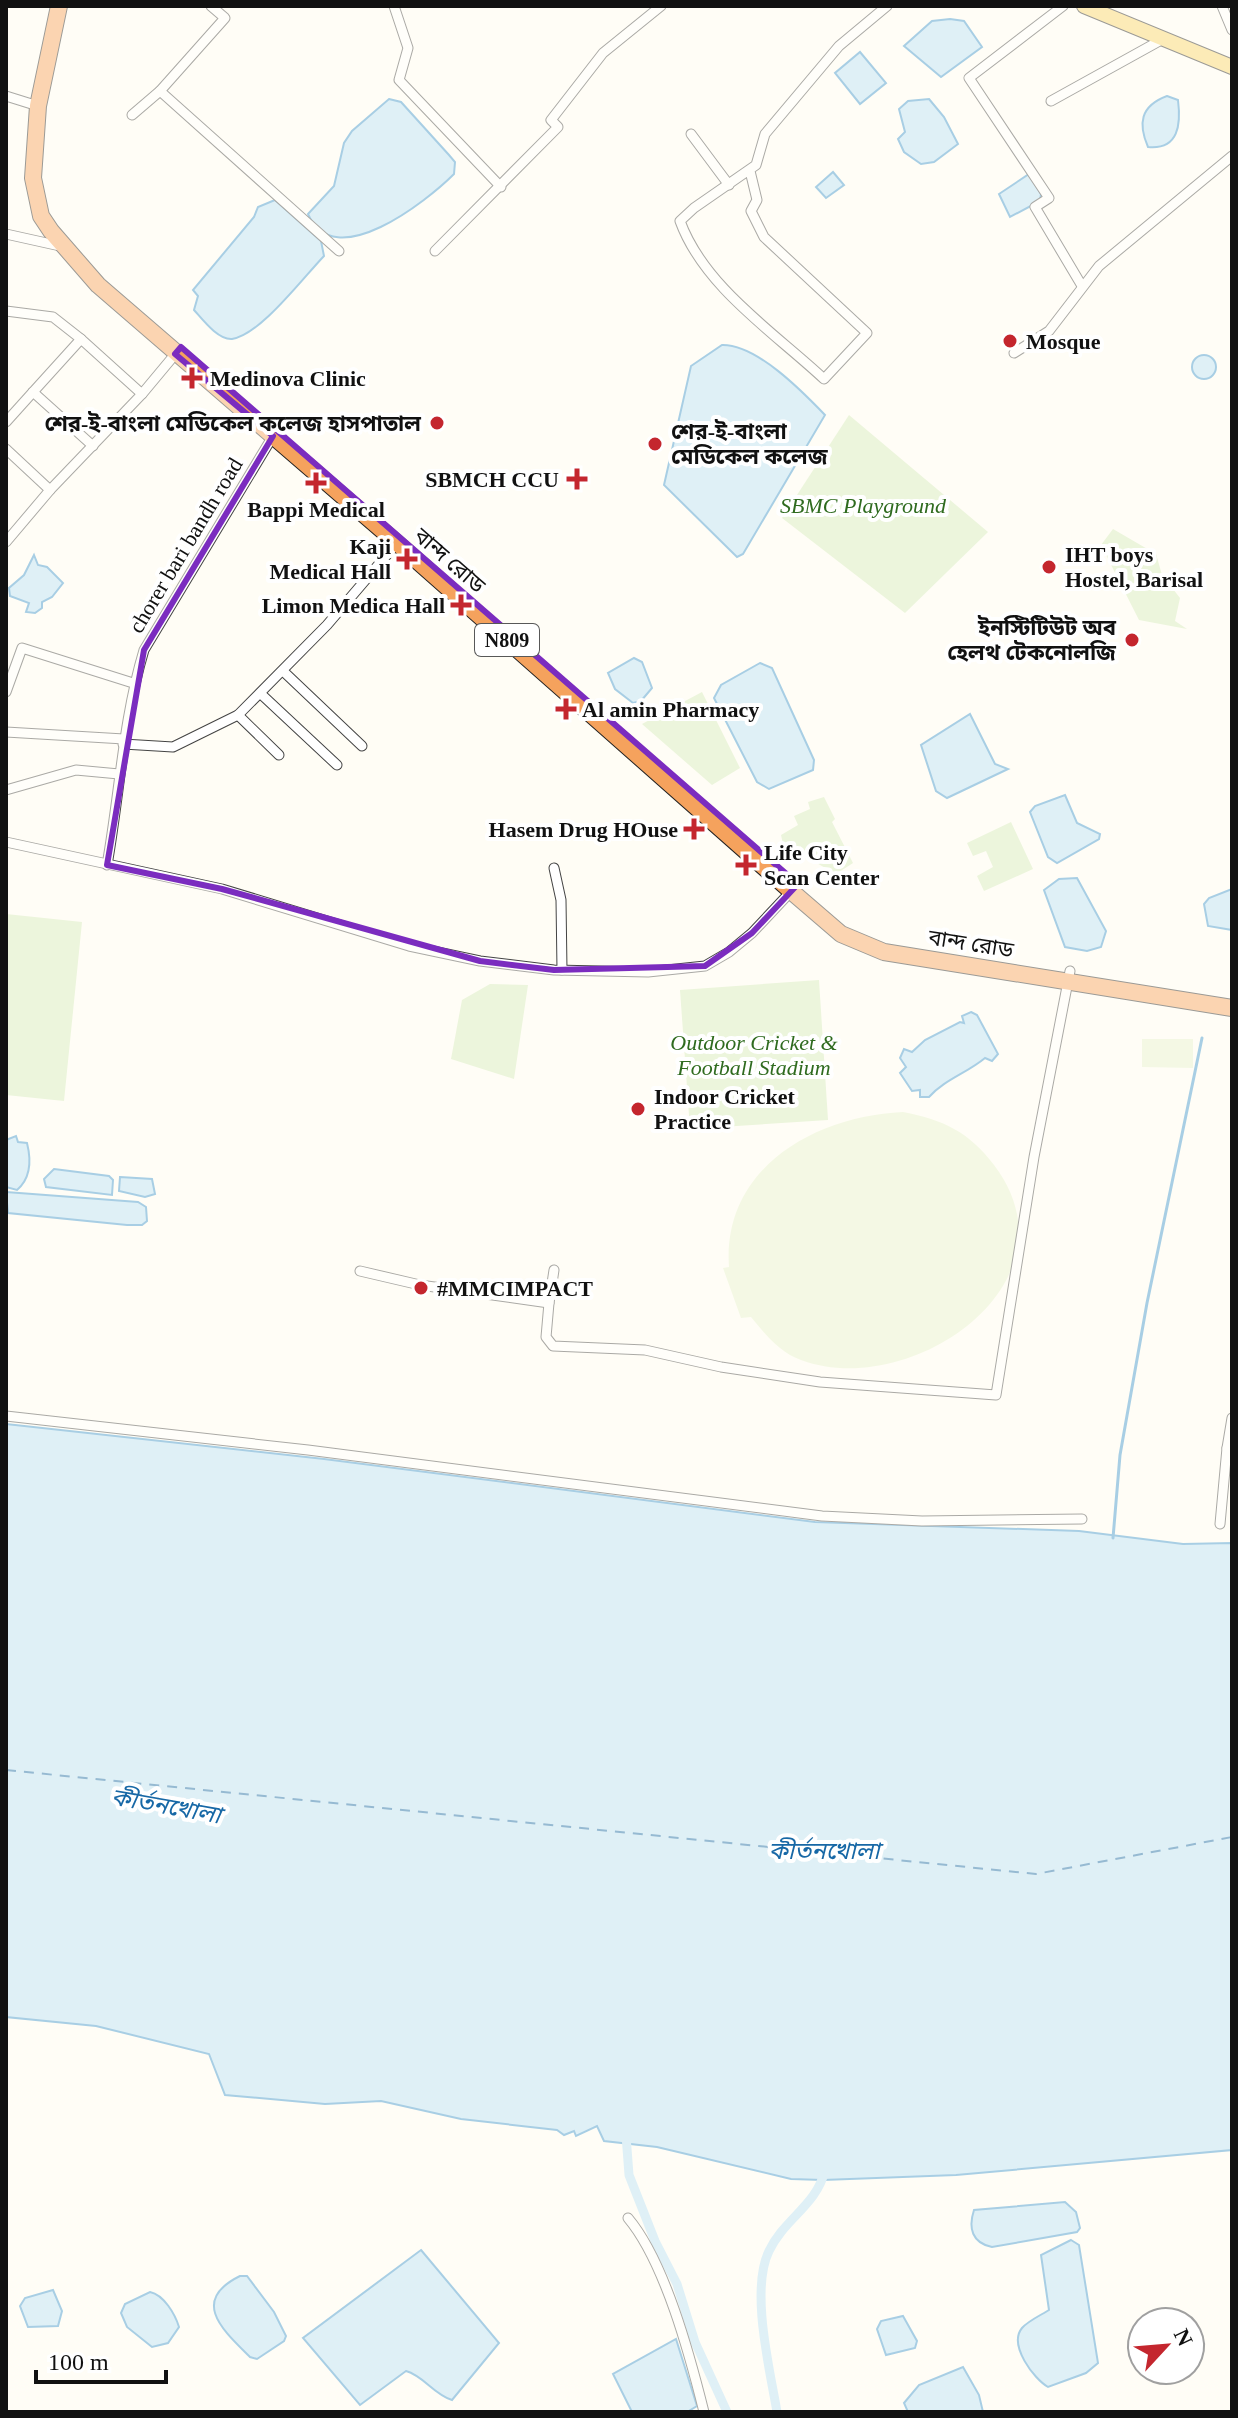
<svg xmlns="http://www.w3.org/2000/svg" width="1238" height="2418" viewBox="0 0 1238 2418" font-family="'Times New Roman','Noto Sans Bengali',serif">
	<rect width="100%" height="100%" fill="#fffdf5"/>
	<!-- green -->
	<g fill="#d5ebbd">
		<polygon points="849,415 988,532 905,613 782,518"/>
		<polygon points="1113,529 1156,554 1162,575 1180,598 1175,621 1187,629 1139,620 1101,545"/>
		<polygon points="702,692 740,768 712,785 642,724"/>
		<polygon points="824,797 835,819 832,822 853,863 836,874 783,844 781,835 798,825 794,816 810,809 808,802"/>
		<polygon points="1011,822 1033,869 984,891 977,876 993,867 986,851 973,856 967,843"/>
		<polygon points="6,914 82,922 64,1101 6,1095"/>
		<polygon points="819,980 828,1120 690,1129 680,990"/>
		<polygon points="490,984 528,985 514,1079 451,1059 462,1000"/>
	</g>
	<!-- pitch -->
	<g fill="#e6f2cf">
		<polygon points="1142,1039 1193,1039 1193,1068 1142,1067"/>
		<path d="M903 1112C944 1120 969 1132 994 1165 1083 1282 911 1401 801 1360 779 1352 765 1334 751 1317L741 1318 723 1268 729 1267C722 1168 815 1116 903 1112Z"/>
	</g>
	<!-- water -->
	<g fill="#b9e0f7" stroke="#3f96cf" stroke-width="2">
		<polygon points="950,19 964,21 982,47 941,77 904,46 932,21"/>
		<polygon points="860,52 886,83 860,104 835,73"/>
		<path d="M1167 96 1178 100C1181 124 1179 150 1148 147 1138 124 1140 106 1167 96Z"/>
		<path d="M389 99 401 102 449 155 455 162 454 174C427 201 334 275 308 214L334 186 344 143 352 131Z"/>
		<polygon points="929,99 944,117 958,144 934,162 921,164 904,152 898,139 905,132 899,109 908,101"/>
		<polygon points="833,172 844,185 826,198 816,187"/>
		<polygon points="1029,174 1041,194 1040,201 1010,217 999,194"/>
		<path d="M275 200 321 241 324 256C302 279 260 335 232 339 218 340 203 320 194 310L198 296 193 290 254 217 258 207Z"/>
		<path d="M722 345C756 344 802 391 825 415L743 554 737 557 664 485 691 366Z"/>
		<circle cx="1204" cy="367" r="12"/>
		<polygon points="34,555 38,565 47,567 63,583 52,597 42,602 42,608 35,613 26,612 29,603 10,596 9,588 24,575"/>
		<polygon points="634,658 642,662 652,688 641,701 633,703 615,689 608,673"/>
		<polygon points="760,663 772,668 814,760 813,770 769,789 757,782 714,698 721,685"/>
		<polygon points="970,714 995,764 1008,769 947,798 936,791 921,745"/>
		<polygon points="1065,795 1077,823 1100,834 1099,839 1057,863 1048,857 1030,812 1035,806"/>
		<polygon points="1077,878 1106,931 1101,947 1087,951 1065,947 1044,890 1059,879"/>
		<polygon points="1232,889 1232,930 1208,926 1204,904 1209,898"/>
		<path d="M971 1012 977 1015 998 1054 992 1061 985 1058C967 1073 944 1080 929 1097H920V1090L912 1091 900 1073 906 1067 900 1058 904 1049 912 1052 925 1040 960 1022 964 1023 962 1016Z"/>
		<path d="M16 1136 18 1142 27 1143C31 1159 31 1178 17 1190L6 1187V1140Z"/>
		<polygon points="54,1169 109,1176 113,1180 112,1195 46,1187 44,1179"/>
		<polygon points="120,1177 152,1179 155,1194 145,1197 119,1191"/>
		<polygon points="6,1192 138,1202 146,1207 147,1221 142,1225 127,1225 8,1213"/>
		<polygon points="6,1424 324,1459 815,1522 1079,1531 1183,1544 1232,1543 1232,2150 956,2175 823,2180 791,2179 657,2147 604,2141 597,2126 576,2136 574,2131 564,2135 557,2130 461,2119 381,2101 325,2104 225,2095 209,2054 96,2026 6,2017"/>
		<path d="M1065 2202 1076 2212 1080 2228 1077 2232 992 2247C972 2243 968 2228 974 2210Z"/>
		<path d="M1071 2240 1079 2245 1098 2363 1086 2373 1048 2387C1034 2379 1008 2345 1022 2328 1028 2321 1041 2315 1049 2310L1041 2255Z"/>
		<path d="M421 2250 499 2343 452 2400C433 2394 424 2376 406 2371L360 2405 303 2338Z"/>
		<path d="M240 2276H247L274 2312 286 2336 284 2341 257 2359 250 2357C224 2331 189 2301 240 2276Z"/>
		<polygon points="53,2290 62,2311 58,2326 28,2327 20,2306 25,2298"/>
		<path d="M150 2292C164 2295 175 2314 179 2327L168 2343 152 2347 127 2327 121 2313 125 2304Z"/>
		<polygon points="903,2316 917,2341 915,2348 886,2355 877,2329 881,2321"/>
		<polygon points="676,2339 697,2406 687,2412 632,2412 613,2374"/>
		<polygon points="963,2367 979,2395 983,2412 908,2412 904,2403 919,2385"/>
	</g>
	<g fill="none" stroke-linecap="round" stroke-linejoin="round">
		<!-- stream -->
		<polyline stroke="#3f96cf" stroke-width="3" points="1113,1538 1120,1455 1147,1303 1202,1038"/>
		<!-- canal -->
		<g stroke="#b9e0f7" stroke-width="9">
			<polyline points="626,2135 629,2175 655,2241 677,2284 695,2342 727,2412"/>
			<path d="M777 2412C770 2370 750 2290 769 2251 784 2219 817 2205 825 2170"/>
		</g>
		<!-- ferry -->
		<polyline stroke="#1768a6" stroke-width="2" stroke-dasharray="10 8" stroke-linecap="butt" points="6,1770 1036,1874 1232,1837"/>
		<defs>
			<g id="street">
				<polyline points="394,6 408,48 399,80 501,187"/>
				<polyline points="1063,6 969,78 1049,198 1035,207 1082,286"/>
				<polyline points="1222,6 1232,30"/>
				<polyline points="160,91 339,251"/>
				<polyline points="6,96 38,106"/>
				<polyline points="1051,101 1163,39"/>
				<polyline points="132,115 160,91 225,18 211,6"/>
				<polyline points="691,134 729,185"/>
				<path d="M750 171 757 200 751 211 764 237 867 333 824 379C775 333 704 287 680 221L694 208 756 165 765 134 839 46 887 6"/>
				<polyline points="6,234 60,246"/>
				<polyline points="435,251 558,127 551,120 603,53 661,6"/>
				<polyline points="6,311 53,317 81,339"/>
				<polyline points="1014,353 1049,331 1099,266 1232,156"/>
				<polyline points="6,422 33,392"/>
				<polyline points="93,446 33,392 81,339 142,394 177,352"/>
				<polyline points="6,449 50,490 142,394"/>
				<polyline points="6,542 50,490"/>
				<polyline points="283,671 362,746"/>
				<polyline points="6,692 22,648 133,683"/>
				<polyline points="261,694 337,765"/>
				<polyline points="238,715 279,755"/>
				<polyline points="6,732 124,739"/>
				<polyline points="123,744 173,747 238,715 327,625 397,543"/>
				<polyline points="6,790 76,770 119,774"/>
				<polyline points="6,842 222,889 409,946 480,961 554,970 648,972 705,966 729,952 752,933 798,884"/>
				<path d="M107 865C120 792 123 720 144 650L273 436"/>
				<polyline points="554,868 561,900 562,970"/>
				<polyline points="360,1271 420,1285 549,1303 554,1270"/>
				<polyline points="549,1303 546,1337 553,1346 645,1350 721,1367 820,1382 996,1395 1034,1157 1070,971"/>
				<polyline points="6,1416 308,1450 822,1516 922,1521 1082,1519"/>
				<polyline points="1232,1418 1227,1448 1232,1449"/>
				<polyline points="1220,1524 1227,1448"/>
				<path d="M628 2218C665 2262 690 2356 704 2412"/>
			</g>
			<polyline id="primary" points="1084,6 1232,67"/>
			<polyline id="highway" points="59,6 38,106 33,178 41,216 51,231 98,285 397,543 791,891 841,934 884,952 1232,1008"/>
		</defs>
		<!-- street casing -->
		<use href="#street" stroke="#444" stroke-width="11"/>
		<!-- primary casing -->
		<use href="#primary" stroke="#222" stroke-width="16"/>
		<!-- highway casing -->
		<use href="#highway" stroke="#222" stroke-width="18"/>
		<!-- street -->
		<use href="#street" stroke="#fff" stroke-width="9"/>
		<!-- primary -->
		<use href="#primary" stroke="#f9d66b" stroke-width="14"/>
		<!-- highway -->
		<use href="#highway" stroke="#f5a25d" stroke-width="16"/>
	</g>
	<!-- marked area -->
	<path d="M0 0H1238V2418H0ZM181 347 798 884 752 933 705 966 554 970 480 961 222 889 107 865 144 650 273 436 175 354Z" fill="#fffdf5" fill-opacity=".55" fill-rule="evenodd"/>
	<path fill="none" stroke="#7b2cbf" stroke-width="6" stroke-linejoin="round" d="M181 347 798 884 752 933 705 966 554 970 480 961 222 889 107 865 144 650 273 436 175 354Z"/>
	<!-- markers -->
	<g fill="#c4262e" stroke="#fff" stroke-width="3">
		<circle cx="1010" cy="341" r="8"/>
		<path d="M188 366h8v8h8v8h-8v8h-8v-8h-8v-8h8z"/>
		<circle cx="437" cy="423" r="8"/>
		<circle cx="655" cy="444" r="8"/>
		<path d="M573 467h8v8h8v8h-8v8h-8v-8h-8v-8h8z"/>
		<path d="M312 471h8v8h8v8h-8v8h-8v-8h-8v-8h8z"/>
		<path d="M403 547h8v8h8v8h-8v8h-8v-8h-8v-8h8z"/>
		<circle cx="1049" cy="567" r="8"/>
		<path d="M457 593h8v8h8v8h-8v8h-8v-8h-8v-8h8z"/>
		<circle cx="1132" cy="640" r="8"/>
		<path d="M562 697h8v8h8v8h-8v8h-8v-8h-8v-8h8z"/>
		<path d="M690 817h8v8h8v8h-8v8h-8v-8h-8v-8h8z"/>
		<path d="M742 853h8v8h8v8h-8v8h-8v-8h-8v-8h8z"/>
		<circle cx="638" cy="1109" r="8"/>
		<circle cx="421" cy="1288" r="8"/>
	</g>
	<g text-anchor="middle" stroke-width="8" stroke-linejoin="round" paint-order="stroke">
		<!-- shield labels -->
		<rect fill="#fff" stroke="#585858" stroke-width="2" x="475" y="624" width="64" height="32" rx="6"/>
		<g font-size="20" font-weight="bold" fill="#111">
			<text x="507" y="647">N809</text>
		</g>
		<!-- poi labels -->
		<g font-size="22" font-weight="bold" fill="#111" stroke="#fff" text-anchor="start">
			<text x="1026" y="349">Mosque</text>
			<text x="210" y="386">Medinova Clinic</text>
			<text x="421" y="431" text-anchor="end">শের-ই-বাংলা মেডিকেল কলেজ হাসপাতাল</text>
			<text x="671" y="439">শের-ই-বাংলা<tspan x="671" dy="25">মেডিকেল কলেজ</tspan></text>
			<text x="559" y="487" text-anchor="end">SBMCH CCU</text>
			<text x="316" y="517" text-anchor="middle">Bappi Medical</text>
			<text x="391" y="554" text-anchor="end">Kaji<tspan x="391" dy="25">Medical Hall</tspan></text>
			<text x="1065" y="562">IHT boys<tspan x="1065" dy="25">Hostel, Barisal</tspan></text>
			<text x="445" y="613" text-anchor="end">Limon Medica Hall</text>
			<text x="1116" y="635" text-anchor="end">ইনস্টিটিউট অব<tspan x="1116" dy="25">হেলথ টেকনোলজি</tspan></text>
			<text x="582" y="717">Al amin Pharmacy</text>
			<text x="678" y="837" text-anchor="end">Hasem Drug HOuse</text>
			<text x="764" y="860">Life City<tspan x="764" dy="25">Scan Center</tspan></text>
			<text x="654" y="1104">Indoor Cricket<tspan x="654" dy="25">Practice</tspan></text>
			<text x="437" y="1296">#MMCIMPACT</text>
		</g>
		<!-- park labels -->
		<g font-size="22" font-style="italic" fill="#2f6b1f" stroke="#fff">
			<text x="863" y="513">SBMC Playground</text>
			<text x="754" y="1050">Outdoor Cricket &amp;<tspan x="754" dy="25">Football Stadium</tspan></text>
		</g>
		<!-- street labels -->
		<g font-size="22" fill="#111" stroke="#fff">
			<text transform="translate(185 545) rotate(-59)" y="8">chorer bari bandh road</text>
			<text transform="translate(450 560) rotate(41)" y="8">বান্দ রোড</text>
			<text transform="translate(971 943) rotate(9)" y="8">বান্দ রোড</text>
		</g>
		<!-- water labels -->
		<g font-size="24" font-style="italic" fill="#1768a6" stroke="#fff">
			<text transform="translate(166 1806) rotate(10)" y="8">কীর্তনখোলা</text>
			<text x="824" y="1859">কীর্তনখোলা</text>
		</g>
	</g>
	<!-- border -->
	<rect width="1238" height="2418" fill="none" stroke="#111111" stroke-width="16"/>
	<!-- north arrow -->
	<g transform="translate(1166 2346) rotate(64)"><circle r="38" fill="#ffffff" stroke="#a0a0a0" stroke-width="2"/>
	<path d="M0-6L14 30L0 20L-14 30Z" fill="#c4262e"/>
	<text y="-12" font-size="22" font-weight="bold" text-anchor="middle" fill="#111111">N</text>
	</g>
	<!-- scale -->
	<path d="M36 2370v12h130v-12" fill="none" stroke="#111111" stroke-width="4"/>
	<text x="48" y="2370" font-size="24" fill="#111111" stroke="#ffffff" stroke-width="6" paint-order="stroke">100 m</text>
</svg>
